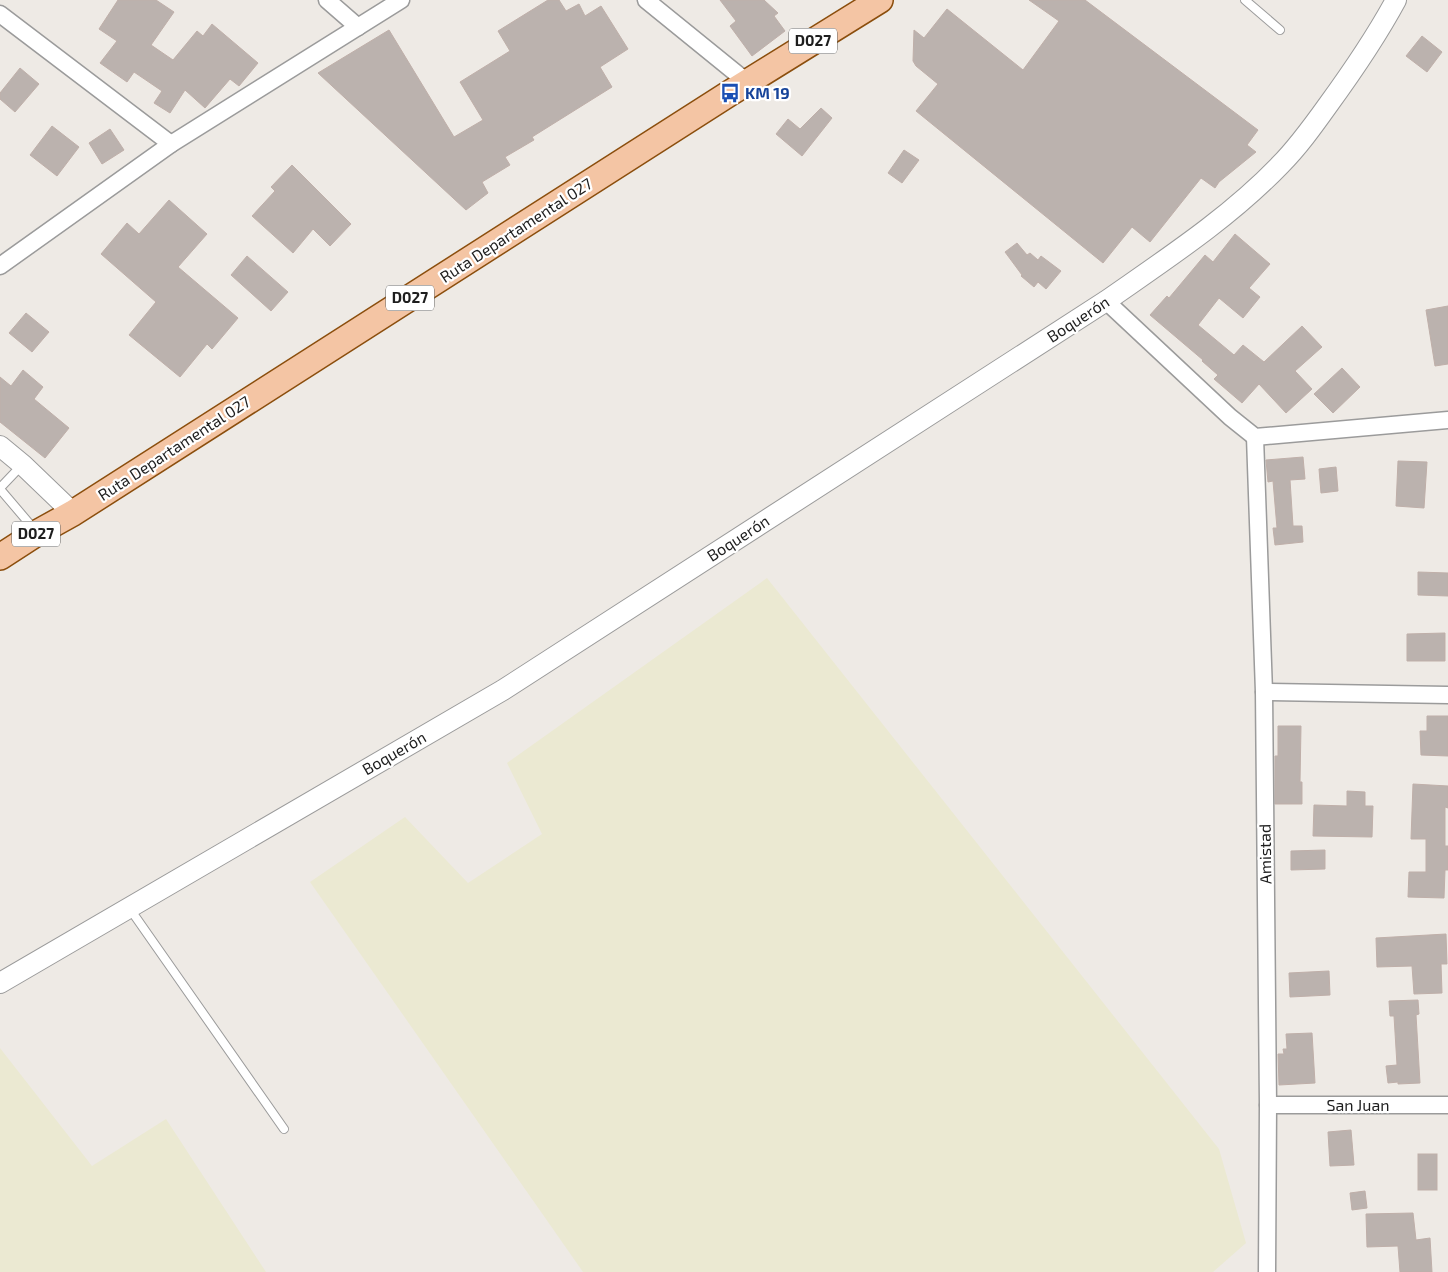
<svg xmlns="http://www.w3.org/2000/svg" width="1448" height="1272" viewBox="0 0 1448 1272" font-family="'Exo 2',sans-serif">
	<rect width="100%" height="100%" fill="#eeeae5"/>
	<!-- farmland -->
	<g fill="#ebe9d2">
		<polygon points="767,578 1219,1149 1246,1243 1213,1272 583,1272 310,882 405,817 468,883 542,834 507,763"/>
		<polygon points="0,1048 92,1166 166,1119 266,1272 0,1272"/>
	</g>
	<!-- building -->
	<g fill="#bbb2ae" stroke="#bfafa9">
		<polygon points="118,0 156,0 174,12 151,45 173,60 197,31 203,36 212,24 258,63 239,86 230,79 205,108 185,90 170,113 154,103 162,91 134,72 127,82 100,63 117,41 99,29"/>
		<polygon points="548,0 559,0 566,11 579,4 585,16 601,6 628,49 600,67 612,87 532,137 534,140 505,157 510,165 482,182 488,193 466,210 318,73 389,30 454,137 483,120 460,82 510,51 498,31"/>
		<polygon points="720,0 764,0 778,13 774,16 785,31 752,56 730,26 736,21"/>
		<polygon points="1029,0 1085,0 1258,130 1247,145 1256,152 1219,182 1215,188 1201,178 1150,242 1132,227 1103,263 916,111 938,84 916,66 913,61 914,30 924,38 947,9 1023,70 1059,21"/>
		<polygon points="1422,36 1442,52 1427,72 1406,56"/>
		<polygon points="20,68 39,84 15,112 0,99 0,93"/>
		<polygon points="821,108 832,118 802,156 776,134 788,119 800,129"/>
		<polygon points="52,126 79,147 57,176 30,155"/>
		<polygon points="110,129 124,150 102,164 89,143"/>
		<polygon points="904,150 919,160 902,183 888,173"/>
		<polygon points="292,165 351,224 330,246 313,229 293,253 252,216 275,191 271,187"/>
		<polygon points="169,200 207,234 178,267 238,318 212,349 207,344 180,377 129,335 156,302 101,254 127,223 139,234"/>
		<polygon points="1235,234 1270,264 1249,288 1260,297 1243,318 1219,298 1198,325 1234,355 1243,345 1264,362 1302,326 1322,347 1295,371 1312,389 1286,413 1259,384 1242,403 1214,379 1218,375 1202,361 1203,360 1150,315 1167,296 1169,298 1205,255 1213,262"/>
		<polygon points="1017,243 1027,255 1030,253 1038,260 1041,256 1061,271 1046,289 1038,282 1034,287 1021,276 1022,275 1005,252"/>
		<polygon points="247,256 288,292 271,311 231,275"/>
		<polygon points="1448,306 1448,364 1435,366 1426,310"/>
		<polygon points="26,313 49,332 32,352 9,333"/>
		<polygon points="1342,368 1360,387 1333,413 1314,394"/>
		<polygon points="23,370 43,387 34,399 69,428 45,458 0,422 0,377 11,386"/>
		<polygon points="1303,457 1305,479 1290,480 1293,526 1302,526 1303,542 1275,545 1273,528 1277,528 1273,481 1268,482 1266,460"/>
		<polygon points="1398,461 1427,462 1424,508 1396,506"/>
		<polygon points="1336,467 1338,491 1321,493 1319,469"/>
		<polygon points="1418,572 1448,573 1448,596 1418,595"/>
		<polygon points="1445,633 1445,661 1407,661 1407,634"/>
		<polygon points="1427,716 1448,716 1448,756 1421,755 1420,731 1427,731"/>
		<polygon points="1278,726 1301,726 1300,782 1302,782 1302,804 1275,804 1275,756 1278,756"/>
		<polygon points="1413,784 1448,786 1448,808 1445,807 1445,846 1448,846 1448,870 1445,870 1444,898 1408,897 1409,872 1426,872 1426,839 1411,839"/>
		<polygon points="1347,791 1365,792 1365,806 1373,806 1372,837 1313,836 1314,805 1347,806"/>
		<polygon points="1325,850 1325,869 1291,870 1291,851"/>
		<polygon points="1446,934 1447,964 1441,964 1442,993 1414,994 1412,966 1377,967 1376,938"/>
		<polygon points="1329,971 1330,995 1290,997 1289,973"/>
		<polygon points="1418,1000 1419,1014 1416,1015 1420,1083 1398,1084 1398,1082 1388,1083 1386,1066 1397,1065 1394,1016 1390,1016 1389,1001"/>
		<polygon points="1312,1033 1315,1083 1279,1085 1278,1054 1284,1054 1283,1049 1287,1049 1286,1034"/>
		<polygon points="1351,1130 1354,1165 1330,1166 1328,1132"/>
		<rect x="1418" y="1154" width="19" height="36"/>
		<polygon points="1365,1191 1367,1208 1352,1210 1350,1193"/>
		<polygon points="1413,1213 1416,1240 1430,1238 1432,1272 1400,1272 1398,1246 1367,1247 1366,1214"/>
	</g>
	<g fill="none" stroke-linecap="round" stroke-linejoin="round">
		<defs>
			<g id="service">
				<polyline points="1245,0 1280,30"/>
				<polyline points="0,488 21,466"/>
				<polyline points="0,489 34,529"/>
				<polyline points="130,909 284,1129"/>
			</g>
			<g id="minor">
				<polyline points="327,0 358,27"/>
				<polyline points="646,0 747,82"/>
				<polyline points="0,14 171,144"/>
				<polyline points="0,266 171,144 401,0"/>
				<polyline points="1106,301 1230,417 1255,437 1448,420"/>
				<polyline points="1255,437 1264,692 1268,1105 1267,1272"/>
				<polyline points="1264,692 1448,695"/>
				<polyline points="1268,1105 1448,1105"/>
			</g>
			<g id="tertiary">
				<polyline points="0,446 23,465 73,513"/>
				<path d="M0 983 503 690 1106 301C1166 259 1229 218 1280 165 1298 147 1313 126 1328 105 1352 72 1376 37 1396 0"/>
			</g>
			<polyline id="primary" points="0,557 37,533 73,513 730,93 880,0"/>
		</defs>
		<!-- service casing -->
		<use href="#service" stroke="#9b9b9b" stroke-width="10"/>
		<!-- minor casing -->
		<use href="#minor" stroke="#9b9b9b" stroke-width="19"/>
		<!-- tertiary casing -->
		<use href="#tertiary" stroke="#9b9b9b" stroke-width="22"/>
		<!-- primary casing -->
		<use href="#primary" stroke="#8b4e0d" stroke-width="28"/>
		<!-- service -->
		<use href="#service" stroke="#fff" stroke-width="8"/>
		<!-- minor -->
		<use href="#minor" stroke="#fff" stroke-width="16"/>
		<!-- tertiary -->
		<use href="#tertiary" stroke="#fff" stroke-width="20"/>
		<!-- primary -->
		<use href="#primary" stroke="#f4c5a4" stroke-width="25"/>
	</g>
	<!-- icons -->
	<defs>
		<symbol id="bus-bare" viewBox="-9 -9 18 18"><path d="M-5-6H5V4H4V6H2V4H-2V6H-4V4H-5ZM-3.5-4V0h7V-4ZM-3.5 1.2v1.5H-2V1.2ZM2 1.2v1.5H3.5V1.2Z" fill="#1a4fb4" stroke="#fff" stroke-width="2.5" paint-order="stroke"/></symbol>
	</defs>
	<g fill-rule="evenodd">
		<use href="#bus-bare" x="716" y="79" width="28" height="28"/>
	</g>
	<g text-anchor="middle" stroke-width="4.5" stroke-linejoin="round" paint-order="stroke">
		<!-- shield labels -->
		<g fill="#fff" stroke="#626262" stroke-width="1">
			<rect x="789" y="28.5" width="48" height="25" rx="4"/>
			<rect x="386" y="285.5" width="48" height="25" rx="4"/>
			<rect x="12" y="521.5" width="48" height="25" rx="4"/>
		</g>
		<g font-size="15" font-weight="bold" fill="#1e1e1e">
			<text x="813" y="46">D027</text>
			<text x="410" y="303">D027</text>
			<text x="36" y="539">D027</text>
		</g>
		<!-- transit labels -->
		<g font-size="16" font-weight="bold" fill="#164399" stroke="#fff" text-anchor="start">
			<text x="745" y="99">KM 19</text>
		</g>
		<!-- street labels -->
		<g font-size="16" fill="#1e1e1e" stroke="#fff">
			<text transform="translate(516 230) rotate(-33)" y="6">Ruta Departamental 027</text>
			<text transform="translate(1078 319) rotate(-33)" y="6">Boquerón</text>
			<text transform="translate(174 448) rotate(-33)" y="6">Ruta Departamental 027</text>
			<text transform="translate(738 538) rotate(-33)" y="6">Boquerón</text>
			<text transform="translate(394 753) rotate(-30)" y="6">Boquerón</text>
			<text transform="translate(1265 854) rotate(-91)" y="6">Amistad</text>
			<text x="1358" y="1111">San Juan</text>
		</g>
	</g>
</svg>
